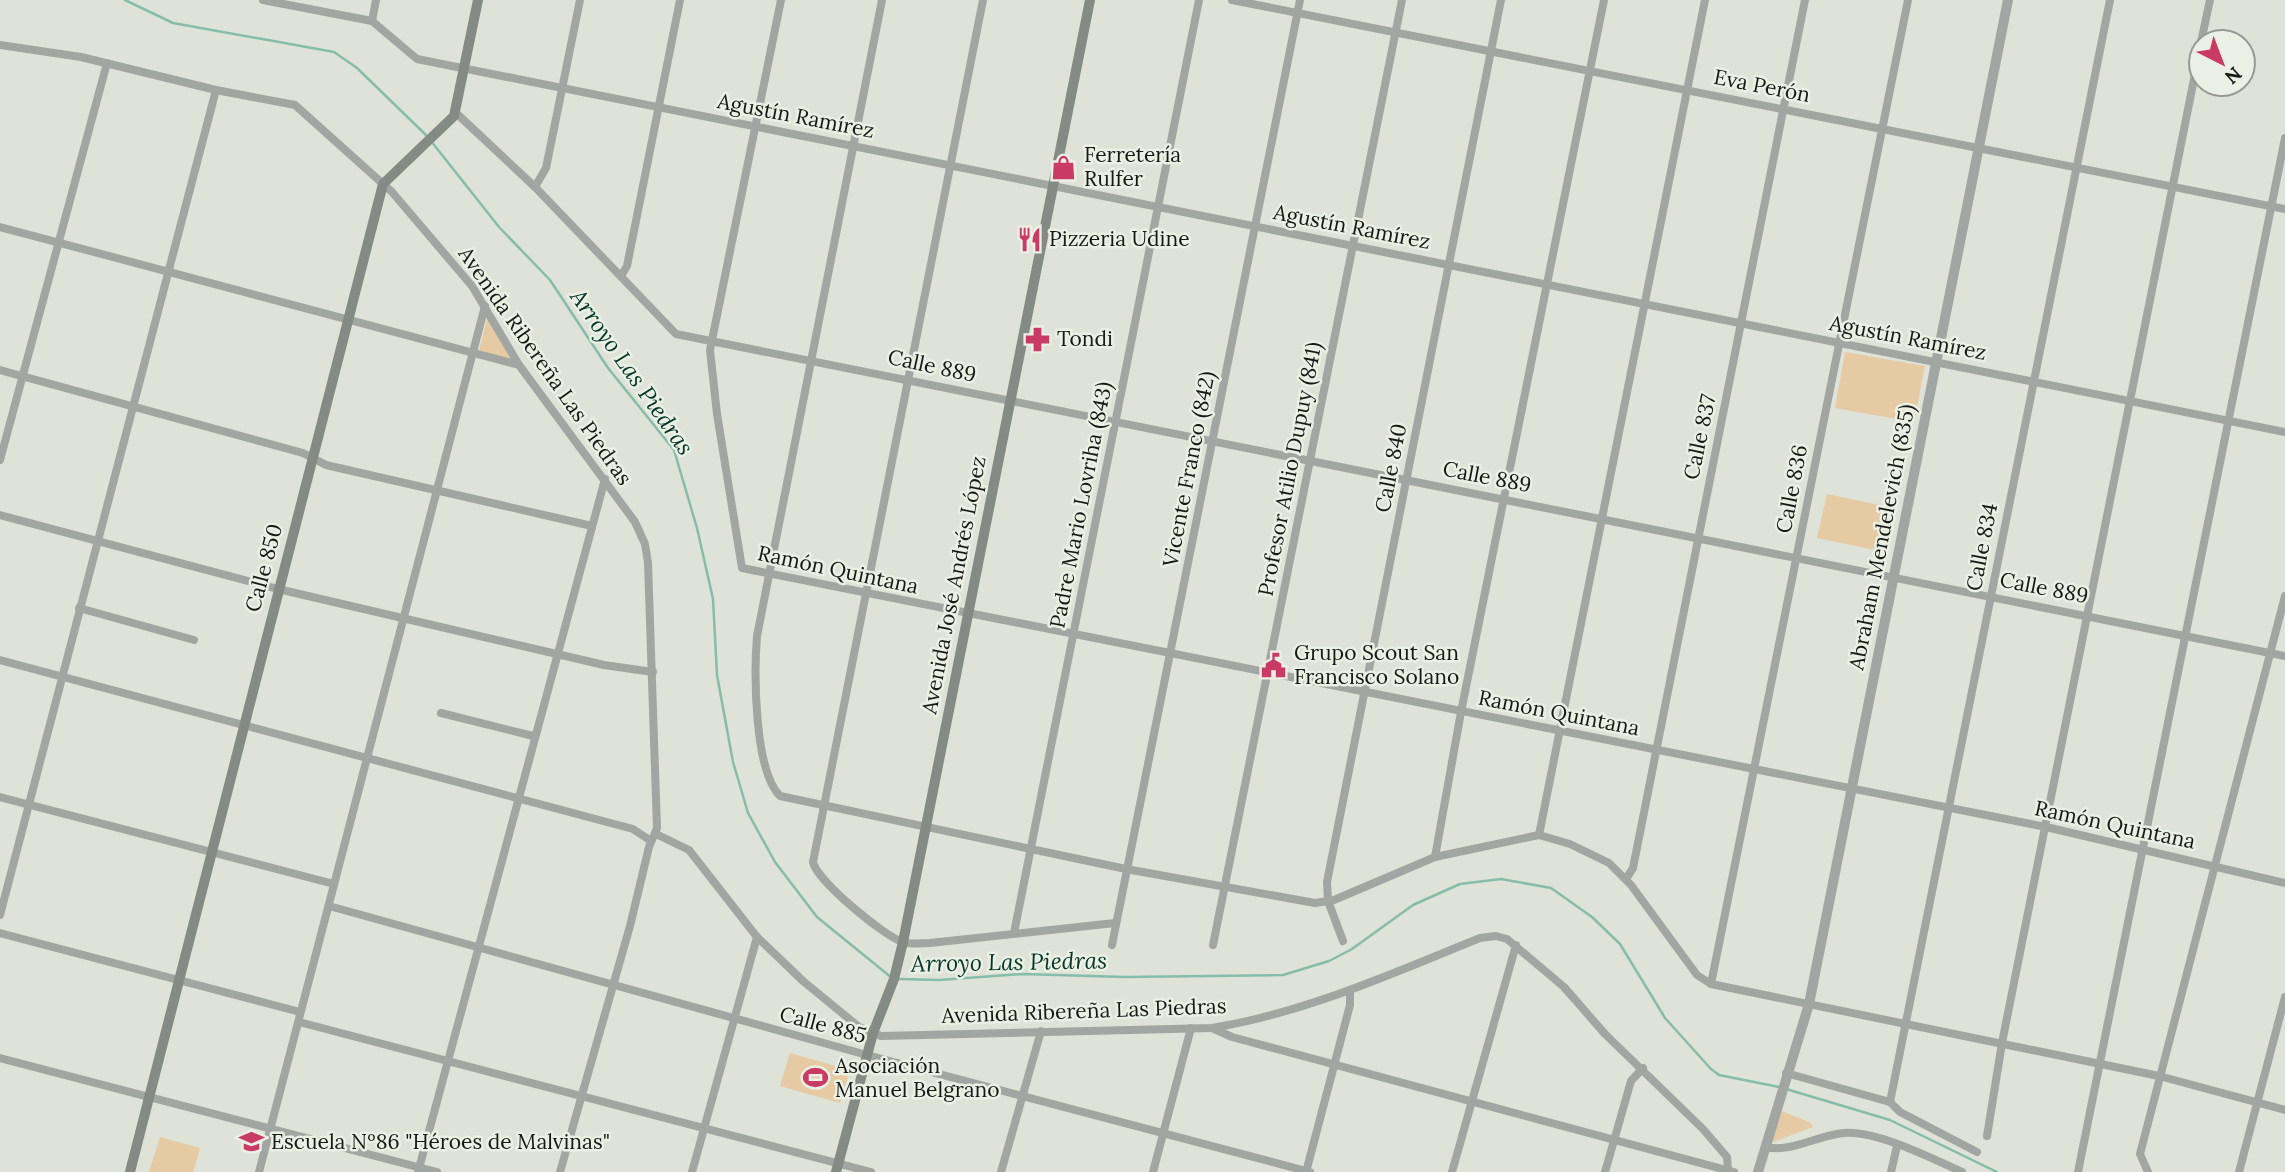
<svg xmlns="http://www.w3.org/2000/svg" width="2285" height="1172" viewBox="0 0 2285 1172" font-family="Lora,serif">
	<rect width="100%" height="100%" fill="#dee2d7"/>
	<!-- green -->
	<g fill="#e5caa3">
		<polygon points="487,319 489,319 512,360 479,351"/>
		<polygon points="1845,352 1925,366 1914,422 1835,408"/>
		<polygon points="1827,494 1893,508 1885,552 1817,538"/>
		<polygon points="790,1053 850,1070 840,1103 780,1086"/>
		<polygon points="1782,1111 1811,1123 1813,1127 1773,1142 1771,1139"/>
		<polygon points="160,1137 200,1148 193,1172 149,1172"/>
	</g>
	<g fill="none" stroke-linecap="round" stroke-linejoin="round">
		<!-- stream -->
		<g stroke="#86bdaa" stroke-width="2.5">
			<polyline points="125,0 173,23 334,52 357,68 427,136"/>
			<polyline points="431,141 499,227 550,280 608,368 674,450 697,528 713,599 717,675 733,762 748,813 775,862 817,917 892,978"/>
			<polyline points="898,979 939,980 1023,974 1124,977 1283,975 1329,961 1352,949 1413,905 1460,884 1501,879 1551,888 1592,917 1620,944 1665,1018 1711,1069 1719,1075 1779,1087"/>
			<polyline points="1786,1089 1890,1120 1997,1172"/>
		</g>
		<!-- minor -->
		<g stroke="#a2a6a3" stroke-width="8">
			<polyline points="263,0 372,21 417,59 2285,432"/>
			<polyline points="781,0 710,350 717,414 742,568 2046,827 2285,883"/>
			<path d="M882 0 757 636C754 673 754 770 780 796L1126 869 1315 903 1334 900 1435 857 1539 835 1570 844 1609 863 1631 885 1697 975 1711 984 2159 1076 2285 1110"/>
			<path d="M983 0 813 862C816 880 885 937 903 942 911 945 921 943 930 943L1115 923"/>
			<polyline points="1232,0 2285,209"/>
			<polyline points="372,21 376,0"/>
			<polyline points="2201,42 2210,0"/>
			<polyline points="0,45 81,57 216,90 295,105 392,192 472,286 519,365 635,522 645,544 648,563 657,828 649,847 630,926 560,1172"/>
			<polyline points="455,112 535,187 676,334 2285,656"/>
			<polyline points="535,187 546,168 580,0"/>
			<polyline points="0,227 519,365"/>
			<polyline points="621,276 627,266 680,0"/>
			<polyline points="0,370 303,453 326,465 592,526"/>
			<polyline points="0,460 107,63"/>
			<polyline points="0,515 278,589 604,665 653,672"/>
			<polyline points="79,608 194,640"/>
			<polyline points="0,660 633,829 651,841"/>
			<polyline points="441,713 533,736"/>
			<polyline points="0,797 334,884"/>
			<path d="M656 834 689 850 757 937 803 981 859 1027 881 1036 1212 1028C1305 1013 1393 973 1480 938L1496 936 1507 939 1564 987 1605 1034 1703 1129 1727 1157 1728 1170"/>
			<polyline points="1539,835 1705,0"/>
			<polyline points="1435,857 1461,712 1604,0"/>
			<polyline points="1626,879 1633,868 1805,0"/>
			<polyline points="329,906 867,1055 1310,1172"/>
			<polyline points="0,915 216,90"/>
			<polyline points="0,933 300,1012"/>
			<polyline points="1014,933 1199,0"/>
			<polyline points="1343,941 1328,901 1327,882 1501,0"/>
			<polyline points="1112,945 1300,0"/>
			<polyline points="1213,945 1402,0"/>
			<polyline points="1711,984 1908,0"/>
			<polyline points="299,1022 871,1172"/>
			<polyline points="1212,1028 1232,1037 1734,1172"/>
			<polyline points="0,1058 437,1172"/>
			<polyline points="1786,1073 1890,1102 1900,1112 1977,1152"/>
			<polyline points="1890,1102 2110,0"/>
			<polyline points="1987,1136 2002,1043 2201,44"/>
			<path d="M1765 1147C1791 1153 1818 1135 1844 1133 1876 1130 1933 1159 1962 1172"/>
			<polyline points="259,1172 485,306"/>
			<polyline points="418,1172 605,479"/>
			<polyline points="692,1172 757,937"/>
			<polyline points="1001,1172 1041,1031"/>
			<polyline points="1153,1172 1191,1028"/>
			<polyline points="1306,1172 1350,1005 1350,990"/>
			<polyline points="1452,1172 1516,945"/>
			<polyline points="1605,1172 1631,1081 1643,1068"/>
			<polyline points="1891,1172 1897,1146"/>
			<polyline points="2078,1172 2285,138"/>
			<polyline points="2148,1172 2140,1154 2285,596"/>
			<polyline points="2239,1172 2285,997"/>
		</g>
		<!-- tertiary -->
		<polyline stroke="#a2a6a3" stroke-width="10" points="1758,1172 1809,1004 2008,0"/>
		<!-- secondary -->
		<g stroke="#848a84" stroke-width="10">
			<polyline points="130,1172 383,184 454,116 478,0"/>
			<polyline points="836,1172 873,1033 894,979 903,942 1090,0"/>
		</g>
	</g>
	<!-- icons -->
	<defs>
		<symbol id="shop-bare" viewBox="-9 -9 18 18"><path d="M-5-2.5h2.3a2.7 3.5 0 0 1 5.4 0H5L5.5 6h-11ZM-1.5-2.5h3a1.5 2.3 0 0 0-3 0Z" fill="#c93b65" stroke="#ebf0e5" stroke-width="2.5" paint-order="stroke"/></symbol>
		<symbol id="restaurant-bare" viewBox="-9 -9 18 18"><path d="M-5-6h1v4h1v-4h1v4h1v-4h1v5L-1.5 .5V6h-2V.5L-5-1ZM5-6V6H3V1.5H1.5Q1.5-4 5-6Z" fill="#c93b65" stroke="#ebf0e5" stroke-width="2.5" paint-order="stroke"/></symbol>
		<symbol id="pharmacy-bare" viewBox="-9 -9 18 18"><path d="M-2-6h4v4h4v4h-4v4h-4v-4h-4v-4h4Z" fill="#c93b65" stroke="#ebf0e5" stroke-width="2.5" paint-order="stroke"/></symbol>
		<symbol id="civic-bare" viewBox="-9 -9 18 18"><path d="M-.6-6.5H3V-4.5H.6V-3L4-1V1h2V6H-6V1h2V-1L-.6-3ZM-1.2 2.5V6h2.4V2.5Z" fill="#c93b65" stroke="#ebf0e5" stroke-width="2.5" paint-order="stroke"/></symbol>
		<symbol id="stadium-bare" viewBox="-9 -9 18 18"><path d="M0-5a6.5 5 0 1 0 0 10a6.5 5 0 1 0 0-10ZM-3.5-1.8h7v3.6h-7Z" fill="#c93b65" stroke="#ebf0e5" stroke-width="2.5" paint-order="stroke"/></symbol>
		<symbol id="school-bare" viewBox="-9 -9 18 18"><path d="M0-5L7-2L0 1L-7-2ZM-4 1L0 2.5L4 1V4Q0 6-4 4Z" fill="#c93b65" stroke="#ebf0e5" stroke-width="2.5" paint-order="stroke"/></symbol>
	</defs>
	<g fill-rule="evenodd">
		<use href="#shop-bare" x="1046" y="150" width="35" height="35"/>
		<use href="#restaurant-bare" x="1012" y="222" width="35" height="35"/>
		<use href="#pharmacy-bare" x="1020" y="322" width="35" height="35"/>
		<use href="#civic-bare" x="1256" y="648" width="35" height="35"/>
		<use href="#stadium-bare" x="798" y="1060" width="35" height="35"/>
		<use href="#school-bare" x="234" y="1124" width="35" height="35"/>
	</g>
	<g text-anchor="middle" stroke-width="5" stroke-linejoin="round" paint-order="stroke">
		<!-- street labels -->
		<g font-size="21" fill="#171915" stroke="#ebf0e5">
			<text transform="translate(1762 86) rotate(11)" y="7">Eva Perón</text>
			<text transform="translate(796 116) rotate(11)" y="7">Agustín Ramírez</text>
			<text transform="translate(1352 227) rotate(11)" y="7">Agustín Ramírez</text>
			<text transform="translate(1908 338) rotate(11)" y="7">Agustín Ramírez</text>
			<text transform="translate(545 366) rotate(55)" y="7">Avenida Ribereña Las Piedras</text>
			<text transform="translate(932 366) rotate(12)" y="7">Calle 889</text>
			<text transform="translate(1700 437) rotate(-78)" y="7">Calle 837</text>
			<text transform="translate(1391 468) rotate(-79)" y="7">Calle 840</text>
			<text transform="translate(1189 469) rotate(-79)" y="7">Vicente Franco (842)</text>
			<text transform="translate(1290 469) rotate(-79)" y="7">Profesor Atilio Dupuy (841)</text>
			<text transform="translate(1487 477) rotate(11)" y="7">Calle 889</text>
			<text transform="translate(1792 489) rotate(-79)" y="7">Calle 836</text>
			<text transform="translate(1081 505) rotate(-79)" y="7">Padre Mario Lovriha (843)</text>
			<text transform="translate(1882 537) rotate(-79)" y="7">Abraham Mendelevich (835)</text>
			<text transform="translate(1982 547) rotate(-79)" y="7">Calle 834</text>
			<text transform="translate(264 568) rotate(-75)" y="7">Calle 850</text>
			<text transform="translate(838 570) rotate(12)" y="7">Ramón Quintana</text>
			<text transform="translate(954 585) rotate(-79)" y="7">Avenida José Andrés López</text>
			<text transform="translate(2044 588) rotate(11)" y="7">Calle 889</text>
			<text transform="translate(1559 713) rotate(11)" y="7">Ramón Quintana</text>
			<text transform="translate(2115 825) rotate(12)" y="7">Ramón Quintana</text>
			<text transform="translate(1084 1011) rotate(-2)" y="7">Avenida Ribereña Las Piedras</text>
			<text transform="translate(823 1025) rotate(15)" y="7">Calle 885</text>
		</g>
		<!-- poi labels -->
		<g font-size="21" fill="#171915" stroke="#ebf0e5" text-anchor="start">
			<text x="1084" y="162">Ferretería<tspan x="1084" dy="24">Rulfer</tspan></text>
			<text x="1049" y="246">Pizzeria Udine</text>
			<text x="1057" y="346">Tondi</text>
			<text x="1294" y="660">Grupo Scout San<tspan x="1294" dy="24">Francisco Solano</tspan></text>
			<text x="835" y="1073">Asociación<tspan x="835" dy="24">Manuel Belgrano</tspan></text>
			<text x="271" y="1149">Escuela Nº86 "Héroes de Malvinas"</text>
		</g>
		<!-- water labels -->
		<g font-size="23" font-style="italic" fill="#04372a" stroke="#ebf0e5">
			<text transform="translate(632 372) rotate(55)" y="8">Arroyo Las Piedras</text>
			<text transform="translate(1009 962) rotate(-1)" y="8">Arroyo Las Piedras</text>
		</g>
	</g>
	<!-- north arrow -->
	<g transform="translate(2222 63) rotate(138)"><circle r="33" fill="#ebf0e5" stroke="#969a92" stroke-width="2"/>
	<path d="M0-5L12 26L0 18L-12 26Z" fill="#c93b65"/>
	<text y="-10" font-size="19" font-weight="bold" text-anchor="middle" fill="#171915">N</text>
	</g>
</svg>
